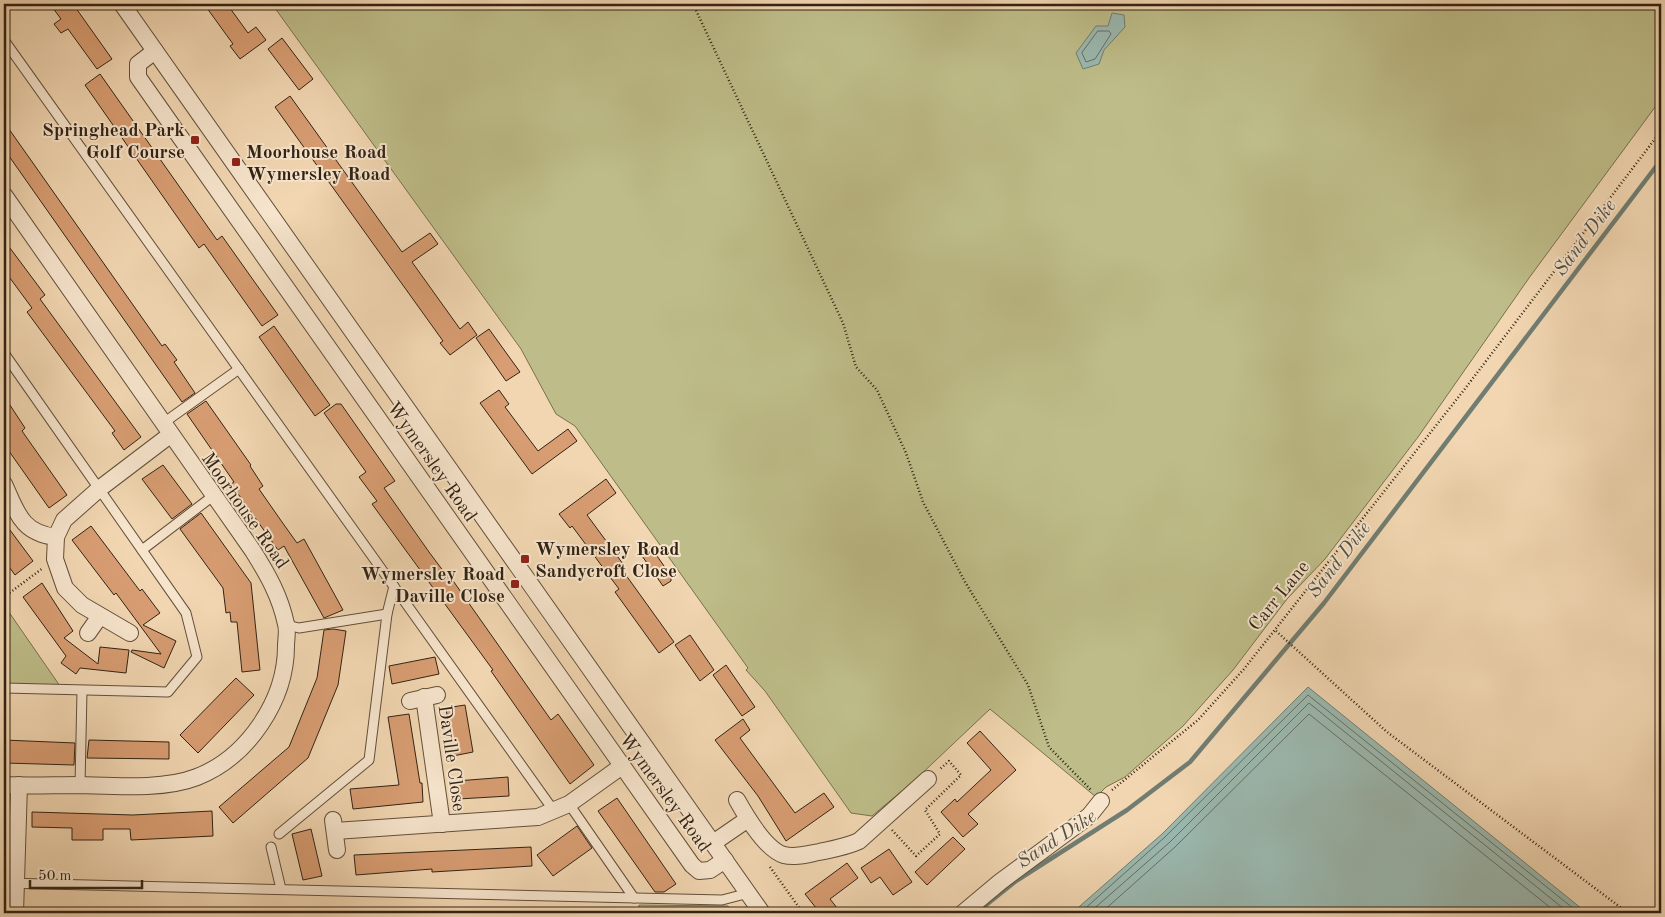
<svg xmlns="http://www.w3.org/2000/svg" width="1665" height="917" viewBox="0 0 1665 917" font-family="'Old Standard TT',serif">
	<rect width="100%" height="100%" fill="#f1d6b1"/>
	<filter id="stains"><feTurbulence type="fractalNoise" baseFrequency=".004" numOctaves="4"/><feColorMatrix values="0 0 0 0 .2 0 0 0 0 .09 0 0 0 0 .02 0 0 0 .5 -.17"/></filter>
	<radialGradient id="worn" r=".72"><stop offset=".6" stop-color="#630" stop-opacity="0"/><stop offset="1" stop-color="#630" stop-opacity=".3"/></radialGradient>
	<!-- green -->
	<g fill="#bebd89" stroke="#78704e">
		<polygon points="272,4 1661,4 1661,99 1529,278 1418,437 1325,559 1287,599 1233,670 1183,726 1125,777 1106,787 1096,797 990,709 915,780 872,816 851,813 765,691 746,670 748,668 575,426 556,414 521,349"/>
		<polygon points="4,605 60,686 4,685"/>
		<polygon points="639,905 728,906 734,913 639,913"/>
	</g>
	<!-- water -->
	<g fill="#9bb9b0" stroke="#717d72">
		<polygon points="1112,13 1124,15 1125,27 1104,50 1099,64 1083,69 1076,53 1096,26 1108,26"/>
		<polygon points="1308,687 1587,913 1072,913 1162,834"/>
	</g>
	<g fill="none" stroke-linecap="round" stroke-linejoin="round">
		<!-- shore -->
		<g stroke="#666e62" stroke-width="1">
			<polygon points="1098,31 1109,31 1111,34 1095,59 1086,62 1082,53"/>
			<polyline points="1080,913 1165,837 1308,695 1579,913"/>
			<polyline points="1089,913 1170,842 1309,703 1569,913"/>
			<polyline points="1101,913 1175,847 1309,714 1557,913"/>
		</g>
		<!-- stream -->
		<polyline stroke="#717d72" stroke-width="4.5" points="976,913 1016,881 1127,810 1190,762 1324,603 1661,160"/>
	</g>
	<!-- building -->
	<g fill="#d89d72" stroke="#322314">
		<polygon points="50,4 73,4 112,59 97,69 68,29 61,33 54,24 61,19"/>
		<polygon points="204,4 227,4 248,33 256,27 266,40 240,59 230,46 233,44"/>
		<polygon points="282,38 313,79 299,90 268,49"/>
		<polygon points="100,74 217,240 222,236 278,315 262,326 204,244 199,248 85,85"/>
		<polygon points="290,96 402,252 430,233 438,244 412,262 460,329 468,322 477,335 450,355 440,343 443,341 275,107"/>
		<polygon points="4,122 162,346 165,344 177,360 174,362 195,393 182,402 4,149"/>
		<polygon points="4,240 45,295 40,299 141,437 124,450 112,433 115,431 27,312 32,308 4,270"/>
		<polygon points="274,326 330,405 315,416 259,337"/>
		<polygon points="489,329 520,372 506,381 476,338"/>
		<polygon points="499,390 509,404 505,407 538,451 568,429 577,441 532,474 480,403"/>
		<polygon points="4,396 25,428 22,431 67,495 49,508 4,444"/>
		<polygon points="206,401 251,465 250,466 263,486 259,489 282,522 297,543 304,539 343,610 324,618 284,546 278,550 231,484 234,482 187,414"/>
		<polygon points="336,404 341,404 395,481 384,488 429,552 447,576 449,575 551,720 558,714 594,765 570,784 491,671 493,670 372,504 377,501 359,477 366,472 324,413"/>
		<polygon points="163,465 192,504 172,519 142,479"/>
		<polygon points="606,479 616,493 587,515 626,568 623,571 674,642 659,653 615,592 619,589 572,526 570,528 559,514"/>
		<polygon points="201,513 251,583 260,670 242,672 237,622 231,622 230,612 226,613 223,588 180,529"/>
		<polygon points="4,522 33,561 15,575 4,560"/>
		<polygon points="91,526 140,591 142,589 160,613 143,625 176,641 164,668 131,652 132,650 161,654 116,593 114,595 72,540"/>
		<polygon points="650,546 671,576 671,581 663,586 640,553"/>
		<polygon points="42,583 73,631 64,638 98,664 100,647 129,650 126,673 80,668 76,674 61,663 66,656 23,597"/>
		<polygon points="333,629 346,631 338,685 308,758 233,823 219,807 289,747 317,678 324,630"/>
		<polygon points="690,635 714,670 700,681 675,645"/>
		<polygon points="435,657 439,674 392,684 389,666"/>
		<polygon points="726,665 755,707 742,716 713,675"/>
		<polygon points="236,678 254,695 198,753 180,735"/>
		<polygon points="465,705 473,752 453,756 446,708"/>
		<polygon points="409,714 420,783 422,783 423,802 353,809 350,789 399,785 388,717"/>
		<polygon points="743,719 750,730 740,738 795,813 824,793 834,807 786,841 758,796 715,740"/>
		<polygon points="980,731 1016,770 968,814 978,824 963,837 941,812 955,799 957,802 991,770 967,743"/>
		<polygon points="4,740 75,743 74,765 4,763"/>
		<polygon points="89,740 169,742 169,759 87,758"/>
		<polygon points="508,777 509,796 458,799 456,781"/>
		<polygon points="617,798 676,884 664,892 655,892 598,811"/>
		<polygon points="212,811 213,836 131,840 130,829 103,829 103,840 72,840 72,828 32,827 32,812 133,815"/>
		<polygon points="577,826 592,848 553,876 537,855"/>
		<polygon points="311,829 322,876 303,880 292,834"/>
		<polygon points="953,837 965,849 927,885 915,872"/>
		<polygon points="531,847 532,866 432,872 432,869 356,875 354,855"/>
		<polygon points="889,849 912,882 893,895 880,877 871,883 861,868"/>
		<polygon points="847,863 858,878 830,899 841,913 820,913 805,894"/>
	</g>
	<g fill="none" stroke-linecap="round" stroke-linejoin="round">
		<defs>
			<g id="lane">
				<polyline points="4,40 554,811"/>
				<polyline points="4,353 186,613 197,657 168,692 4,688"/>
				<polyline points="162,424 239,369"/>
				<polyline points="142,550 213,496"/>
				<polyline points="287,625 299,628 387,614"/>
				<polyline points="80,785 82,691"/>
				<polyline points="569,804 634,898"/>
				<polyline points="279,834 369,760 387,614 394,586"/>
				<polyline points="271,847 281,889"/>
				<polyline points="4,883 722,900 749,893"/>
			</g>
			<g id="street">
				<polyline points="122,4 762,913"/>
				<polyline points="155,51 138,64 138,77 692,865 699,871 710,870 725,860"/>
				<path d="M4 195 253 551C268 575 280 596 286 624 288 631 286 639 286 646 286 700 248 757 197 777 164 790 115 786 80 785 54 785 29 786 4 785"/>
				<path d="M4 484C17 512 21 533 56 537"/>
				<polyline points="88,633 100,616"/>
				<polyline points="130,633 82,605 65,588 55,559 56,537 64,520 99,489 170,435"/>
				<polyline points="424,697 442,824"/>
				<polyline points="410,701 437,695"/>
				<path d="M737 800C746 816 766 850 784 855 795 858 808 854 819 852 833 849 846 847 859 841L928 779"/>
				<polyline points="333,820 337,850"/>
				<polyline points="335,831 538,817 569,804 622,766"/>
				<polyline points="713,843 748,819"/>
				<polyline points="15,913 19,785"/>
				<polyline points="963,913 1000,882 1089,816 1101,801"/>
			</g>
		</defs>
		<!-- lane casing -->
		<use href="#lane" stroke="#62503b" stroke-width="11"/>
		<!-- street casing -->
		<use href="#street" stroke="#62503b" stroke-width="18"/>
		<!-- path -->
		<g stroke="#322314" stroke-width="2.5" stroke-dasharray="1 2.5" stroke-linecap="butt">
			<polyline points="693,4 843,323 856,367 877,390 906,453 923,502 965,582 1028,685 1049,747 1091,790"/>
			<polyline points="4,597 43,568"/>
			<polyline points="1276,631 1387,732 1628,913"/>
			<polyline points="1112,790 1198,720 1244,669 1464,390 1661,131"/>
			<polyline points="892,830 916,856 940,834 925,810 961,775 949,761 940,769"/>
			<polyline points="770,867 803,913"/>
			<polyline points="736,908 740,913"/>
		</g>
		<!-- lane -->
		<use href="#lane" stroke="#f6e4cc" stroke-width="9"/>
		<!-- street -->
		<use href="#street" stroke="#f6e4cc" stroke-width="16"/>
	</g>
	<!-- markers -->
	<g fill="#8f2418" stroke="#f6e4cc" stroke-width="2">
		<rect x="190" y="135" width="10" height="10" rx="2.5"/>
		<rect x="231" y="157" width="10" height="10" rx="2.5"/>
		<rect x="520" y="554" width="10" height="10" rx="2.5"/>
		<rect x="510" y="579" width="10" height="10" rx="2.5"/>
	</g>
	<g text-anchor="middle" stroke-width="4" stroke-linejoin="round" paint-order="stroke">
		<!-- poi labels -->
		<g font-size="19" font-weight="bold" fill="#322314" stroke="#f6e4cc" text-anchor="end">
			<text x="185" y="136">Springhead Park<tspan x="185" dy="22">Golf Course</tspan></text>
			<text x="246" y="158" text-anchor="start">Moorhouse Road<tspan x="246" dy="22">Wymersley Road</tspan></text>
			<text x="535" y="555" text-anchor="start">Wymersley Road<tspan x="535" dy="22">Sandycroft Close</tspan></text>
			<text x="505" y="580">Wymersley Road<tspan x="505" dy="22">Daville Close</tspan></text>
		</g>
		<!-- street labels -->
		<g font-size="19" fill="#322314" stroke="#f6e4cc">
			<text transform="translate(433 461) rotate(55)" y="7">Wymersley Road</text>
			<text transform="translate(246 510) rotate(55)" y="7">Moorhouse Road</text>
			<text transform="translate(1278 595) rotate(-51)" y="7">Carr Lane</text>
			<text transform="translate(453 758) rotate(82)" y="7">Daville Close</text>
			<text transform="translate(666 792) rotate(54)" y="7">Wymersley Road</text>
		</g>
		<!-- water labels -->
		<g font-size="20" font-style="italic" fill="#525043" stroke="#f6e4cc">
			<text transform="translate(1584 237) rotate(-53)" y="7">Sand Dike</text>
			<text transform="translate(1338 559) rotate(-52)" y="7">Sand Dike</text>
			<text transform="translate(1056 838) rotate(-33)" y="7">Sand Dike</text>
		</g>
	</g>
	<!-- margin -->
	<rect width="1665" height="917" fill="none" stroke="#f1d6b1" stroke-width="20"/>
	<rect x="5" y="5" width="1655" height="907" fill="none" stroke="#322314" stroke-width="2.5"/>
	<rect x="10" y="10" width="1645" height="897" fill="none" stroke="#322314"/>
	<!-- scale -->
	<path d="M30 880v8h112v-8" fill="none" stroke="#322314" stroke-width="2.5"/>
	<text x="38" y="880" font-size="15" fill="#322314" stroke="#f6e4cc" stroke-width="4" paint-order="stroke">50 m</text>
	<rect width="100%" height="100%" filter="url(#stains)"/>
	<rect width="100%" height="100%" fill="url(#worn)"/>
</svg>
